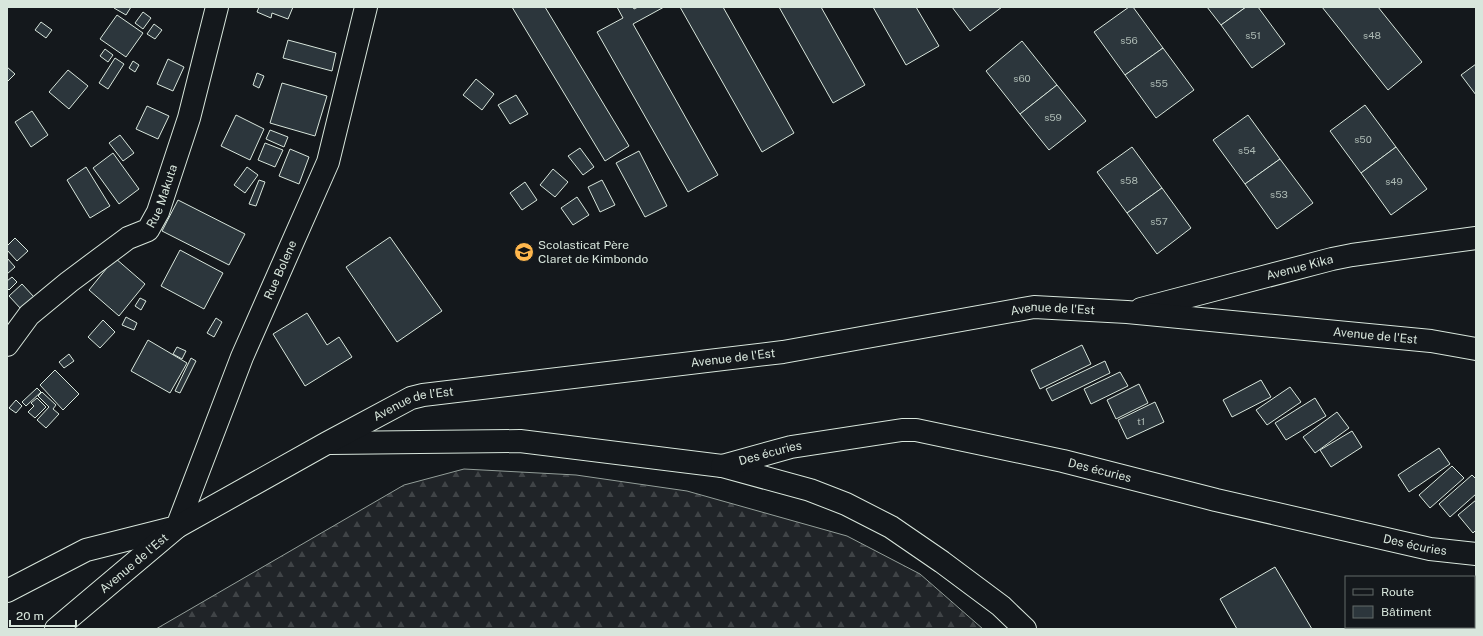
<svg xmlns="http://www.w3.org/2000/svg" width="1483" height="636" viewBox="0 0 1483 636" font-family="'Public Sans',sans-serif">
	<defs>
		<pattern id="forest-firs" width="22" height="20" patternUnits="userSpaceOnUse"><rect width="22" height="20" fill="#202428"/><path d="M5 1l3.5 6h-7zM16 11l3.5 6h-7z" fill="#404447"/></pattern>
	</defs>
	<rect width="100%" height="100%" fill="#14181c"/>
	<!-- forest -->
	<polygon fill="url(#forest-firs)" stroke="#939e99" points="464,469 576,475 687,491 847,536 920,574 983,629 156,629 404,485"/>
	<!-- building -->
	<g fill="#2c363c" stroke="#d8e6dc">
		<polygon points="115,7 131,7 126,15 114,8"/>
		<polygon points="259,7 293,7 288,19 272,13 271,18 257,12"/>
		<polygon points="512,7 545,7 629,146 605,161"/>
		<polygon points="617,7 633,7 634,9 638,7 664,7 633,24 718,175 688,192 597,32 623,18"/>
		<polygon points="680,7 723,7 794,133 762,152"/>
		<polygon points="779,7 821,7 865,85 833,103"/>
		<polygon points="873,7 916,7 939,46 906,65"/>
		<polygon points="952,7 1002,7 970,31"/>
		<polygon points="1129,7 1133,7 1163,48 1125,75 1094,32"/>
		<polygon points="1207,7 1246,7 1221,25"/>
		<polygon points="1246,7 1258,7 1285,44 1252,68 1221,25"/>
		<polygon points="1322,7 1378,7 1422,62 1388,90"/>
		<polygon points="143,12 151,18 143,29 135,23"/>
		<polygon points="117,15 143,33 126,57 100,39"/>
		<polygon points="41,22 52,30 46,38 35,30"/>
		<polygon points="154,24 162,30 155,39 147,34"/>
		<polygon points="288,40 336,53 332,71 283,58"/>
		<polygon points="1022,41 1057,85 1020,114 986,71"/>
		<polygon points="1163,48 1194,90 1156,118 1125,75"/>
		<polygon points="105,49 113,55 108,62 100,56"/>
		<polygon points="115,58 124,64 108,89 99,83"/>
		<polygon points="168,59 184,67 173,91 157,84"/>
		<polygon points="133,61 139,65 135,72 129,68"/>
		<polygon points="1476,64 1476,95 1461,75"/>
		<polygon points="7,67 15,74 7,82"/>
		<polygon points="68,70 88,86 69,109 49,92"/>
		<polygon points="257,73 264,76 259,88 253,85"/>
		<polygon points="476,79 494,94 482,110 463,95"/>
		<polygon points="282,83 327,96 315,136 270,123"/>
		<polygon points="1057,85 1086,121 1049,150 1020,114"/>
		<polygon points="516,95 528,114 510,124 498,105"/>
		<polygon points="1365,105 1396,147 1361,173 1330,131"/>
		<polygon points="147,106 169,116 158,139 136,129"/>
		<polygon points="32,111 48,135 31,147 15,122"/>
		<polygon points="236,115 264,129 250,160 221,146"/>
		<polygon points="1248,115 1280,159 1245,184 1213,140"/>
		<polygon points="270,130 288,137 284,147 266,139"/>
		<polygon points="120,135 134,153 123,161 109,143"/>
		<polygon points="265,143 283,150 275,167 258,160"/>
		<polygon points="1132,147 1162,188 1127,213 1097,172"/>
		<polygon points="1396,147 1427,189 1391,215 1361,173"/>
		<polygon points="580,148 594,167 583,175 568,156"/>
		<polygon points="290,149 309,157 299,184 279,176"/>
		<polygon points="639,151 667,206 645,217 616,163"/>
		<polygon points="113,153 139,189 119,204 93,168"/>
		<polygon points="1280,159 1313,203 1277,229 1245,184"/>
		<polygon points="86,167 110,206 90,218 67,180"/>
		<polygon points="247,167 258,175 245,193 234,185"/>
		<polygon points="553,169 568,182 555,197 540,185"/>
		<polygon points="259,180 265,182 256,206 249,204"/>
		<polygon points="602,180 615,205 600,212 588,187"/>
		<polygon points="525,182 537,200 522,210 510,193"/>
		<polygon points="1162,188 1191,228 1157,254 1127,213"/>
		<polygon points="577,197 589,215 573,225 561,208"/>
		<polygon points="178,200 245,234 229,265 162,231"/>
		<polygon points="390,237 442,311 397,342 346,267"/>
		<polygon points="15,238 28,251 17,261 7,250 7,246"/>
		<polygon points="180,250 223,273 204,309 161,286"/>
		<polygon points="7,258 15,267 7,274"/>
		<polygon points="115,258 145,284 119,316 89,290"/>
		<polygon points="12,277 17,282 9,290 7,288 7,281"/>
		<polygon points="22,284 34,297 21,309 9,296"/>
		<polygon points="140,298 146,301 141,310 135,306"/>
		<polygon points="307,313 327,345 339,337 352,357 305,386 273,334"/>
		<polygon points="126,317 137,323 134,330 122,325"/>
		<polygon points="216,318 222,322 214,337 207,333"/>
		<polygon points="103,320 115,332 100,348 88,337"/>
		<polygon points="148,340 187,363 170,393 131,371"/>
		<polygon points="1082,345 1091,364 1040,389 1031,370"/>
		<polygon points="177,347 186,351 182,359 173,354"/>
		<polygon points="69,354 74,361 64,368 59,362"/>
		<polygon points="191,358 196,361 180,393 175,391"/>
		<polygon points="1105,361 1110,373 1052,401 1046,389"/>
		<polygon points="55,370 79,394 63,410 40,385"/>
		<polygon points="1120,372 1128,386 1091,404 1084,389"/>
		<polygon points="1261,380 1271,397 1232,417 1223,400"/>
		<polygon points="1139,384 1148,403 1116,419 1107,400"/>
		<polygon points="1290,387 1301,402 1267,425 1256,410"/>
		<polygon points="37,388 41,392 26,406 22,402"/>
		<polygon points="42,392 56,405 53,409 59,414 46,428 37,420 49,407 38,396"/>
		<polygon points="37,398 46,407 35,418 28,412 34,406 31,403"/>
		<polygon points="1315,398 1326,416 1286,440 1275,423"/>
		<polygon points="16,400 22,406 16,413 9,408"/>
		<polygon points="1155,402 1164,422 1127,439 1118,420"/>
		<polygon points="1337,412 1349,428 1315,453 1303,437"/>
		<polygon points="1352,431 1362,447 1331,467 1320,450"/>
		<polygon points="1439,448 1450,464 1409,492 1398,475"/>
		<polygon points="1452,466 1464,478 1430,508 1419,495"/>
		<polygon points="1472,475 1476,479 1476,494 1450,517 1439,504"/>
		<polygon points="1476,500 1476,530 1473,533 1458,515"/>
		<polygon points="1275,567 1312,629 1237,629 1220,599"/>
		<polygon points="1474,605 1476,606 1476,629 1432,629 1433,627 1474,627"/>
	</g>
	<g fill="none" stroke-linecap="round" stroke-linejoin="round">
		<defs>
			<g id="minor">
				<path id="s1" d="M1141 309 1332 259 1352 255 1476 238"/>
				<path id="s2" d="M7 345 29 315 69 282 128 238 148 230 158 212 189 118 217 7"/>
				<polyline points="330,443 520,441 722,466 810,490 846,504 891,527 942,562 1001,606 1025,629"/>
				<path id="s3" d="M722 466 791 447 902 430H916L1063 461 1216 500 1430 549 1476 554"/>
				<path id="s4" d="M7 591 86 550 177 527 242 357 328 162 366 7"/>
				<path id="s5" d="M56 629 177 527 327 443 411 398 423 395 783 352 1034 307 1127 312 1431 341 1476 349"/>
			</g>
		</defs>
		<!-- minor casing -->
		<use href="#minor" stroke="#d8e6dc" stroke-width="24"/>
		<!-- minor -->
		<use href="#minor" stroke="#14181c" stroke-width="22"/>
	</g>
	<!-- icons -->
	<defs>
		<symbol id="university-disc" viewBox="-11 -11 22 22"><circle r="9.5" fill="#ffb74d" stroke="#14181c"/><path d="M0-5L7-2L0 1L-7-2ZM-4 1L0 2.5L4 1V4Q0 6-4 4Z" fill="#111"/></symbol>
	</defs>
	<g fill-rule="evenodd">
		<use href="#university-disc" x="513" y="241" width="22" height="22"/>
	</g>
	<g text-anchor="middle" stroke-width="3" stroke-linejoin="round" paint-order="stroke">
		<!-- number labels -->
		<g font-size="10" fill="#adbab4">
			<text x="1253" y="39">s51</text>
			<text x="1372" y="39">s48</text>
			<text x="1129" y="44">s56</text>
			<text x="1022" y="82">s60</text>
			<text x="1159" y="87">s55</text>
			<text x="1053" y="121">s59</text>
			<text x="1363" y="143">s50</text>
			<text x="1247" y="154">s54</text>
			<text x="1129" y="184">s58</text>
			<text x="1394" y="185">s49</text>
			<text x="1279" y="198">s53</text>
			<text x="1159" y="225">s57</text>
			<text x="1141" y="425">t1</text>
		</g>
		<!-- street labels -->
		<g font-size="12" fill="#d8e6dc" stroke="#14181c">
			<text dy="4" stroke="none"><textPath href="#s2" startOffset="221">Rue Makuta</textPath></text>
			<text dy="4" stroke="none"><textPath href="#s1" startOffset="164">Avenue Kika</textPath></text>
			<text dy="4" stroke="none"><textPath href="#s4" startOffset="460">Rue Bolene</textPath></text>
			<text dy="4" stroke="none"><textPath href="#s5" startOffset="1074">Avenue de l'Est</textPath></text>
			<text dy="4" stroke="none"><textPath href="#s5" startOffset="1398">Avenue de l'Est</textPath></text>
			<text dy="4" stroke="none"><textPath href="#s5" startOffset="750">Avenue de l'Est</textPath></text>
			<text dy="4" stroke="none"><textPath href="#s5" startOffset="426">Avenue de l'Est</textPath></text>
			<text dy="4" stroke="none"><textPath href="#s3" startOffset="50">Des écuries</textPath></text>
			<text dy="4" stroke="none"><textPath href="#s3" startOffset="386">Des écuries</textPath></text>
			<text dy="4" stroke="none"><textPath href="#s3" startOffset="710">Des écuries</textPath></text>
			<text dy="4" stroke="none"><textPath href="#s5" startOffset="102">Avenue de l'Est</textPath></text>
		</g>
		<!-- poi labels -->
		<g font-size="12" fill="#d8e6dc" stroke="#14181c" text-anchor="start">
			<text x="538" y="249">Scolasticat Père<tspan x="538" dy="14">Claret de Kimbondo</tspan></text>
		</g>
	</g>
	<!-- border -->
	<rect width="1483" height="636" fill="none" stroke="#d8e6dc" stroke-width="16"/>
	<!-- legend -->
	<rect x="1345" y="576" width="130" height="52" fill="#14181c" stroke="#626a69"/>
	<rect x="1353" y="589" width="20" height="6" fill="#14181c" stroke="#626a69"/>
	<text x="1381" y="596" font-size="12" fill="#d8e6dc">Route</text>
	<rect x="1353" y="606" width="20" height="12" fill="#2c363c" stroke="#626a69"/>
	<text x="1381" y="616" font-size="12" fill="#d8e6dc">Bâtiment</text>
	<!-- scale -->
	<path d="M10 620v6h66v-6" fill="none" stroke="#d8e6dc" stroke-width="2"/>
	<text x="16" y="620" font-size="12" fill="#d8e6dc" stroke="#14181c" stroke-width="3" paint-order="stroke">20 m</text>
</svg>
